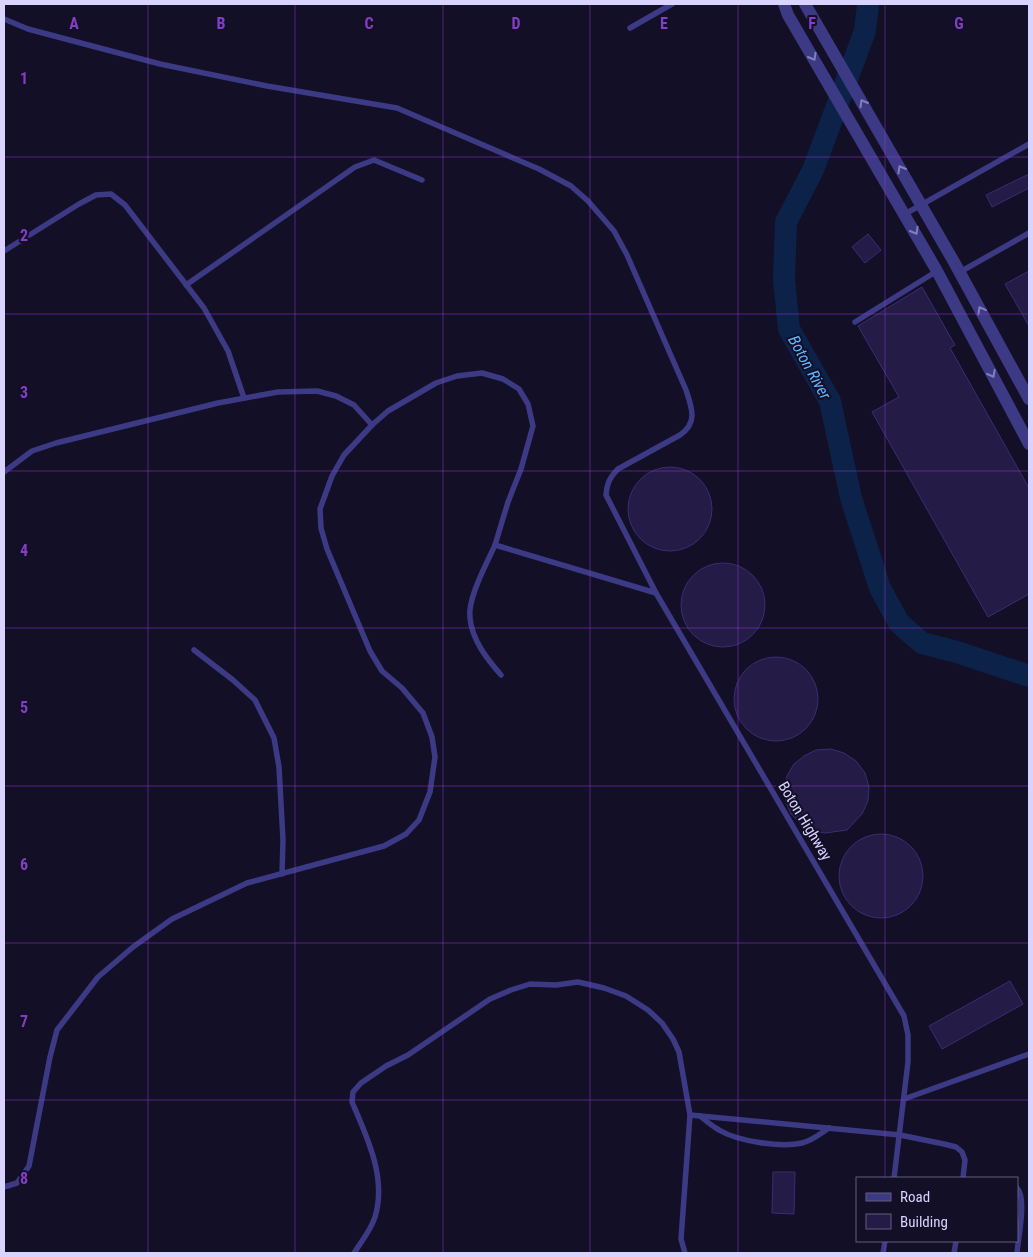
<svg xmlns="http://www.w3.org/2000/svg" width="1033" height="1257" viewBox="0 0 1033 1257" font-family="'Roboto Condensed',sans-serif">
	<rect width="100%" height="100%" fill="#130f26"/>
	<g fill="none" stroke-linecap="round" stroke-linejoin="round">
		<!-- river -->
		<polyline stroke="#0c2248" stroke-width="22" points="868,4 865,31 813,170 786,222 784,279 789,329 830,401 851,498 880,588 899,623 922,643 957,652 1029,676"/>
	</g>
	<!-- building -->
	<g fill="#241b47" stroke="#3b2d73">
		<polygon points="1029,174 1029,188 992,207 986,195"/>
		<polygon points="868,234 881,250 865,263 852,247"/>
		<polygon points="1029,271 1029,326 1005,284"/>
		<polygon points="922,287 955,345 950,348 1029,488 1029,594 988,617 872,412 899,397 858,326"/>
		<circle cx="670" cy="509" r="42"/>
		<circle cx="723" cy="605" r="42"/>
		<circle cx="776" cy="699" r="42"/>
		<polygon points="831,749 844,753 856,761 865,773 869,787 868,801 862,814 847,830 825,833 812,831 801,824 791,814 786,802 784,789 787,776 794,764 804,756 816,750"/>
		<circle cx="881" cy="876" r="42"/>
		<polygon points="1010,981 1023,1004 942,1049 929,1026"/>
		<polygon points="773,1172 795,1172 794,1214 772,1213"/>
	</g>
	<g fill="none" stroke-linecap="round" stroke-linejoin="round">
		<!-- service -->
		<g stroke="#3d3a85" stroke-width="5.5">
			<path d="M4 19 28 29 160 64 267 86 397 108 539 169 571 186 588 201 614 231 627 255 686 390C692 408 698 423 680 435L618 469C610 477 607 483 606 495L656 593 904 1016 908 1035V1062L894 1178"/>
			<polyline points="630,28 672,4"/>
			<polyline points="905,214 1029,144"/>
			<polyline points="4,251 79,204 96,195 111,194 125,205 204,308 228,351 244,398"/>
			<polyline points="960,272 1029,233"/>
			<polyline points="186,285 355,167 374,160 422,180"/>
			<polyline points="855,322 937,271"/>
			<polyline points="4,472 32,451 56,443 218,403 278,392 317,391 336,396 354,405 372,425"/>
			<path d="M495 545C487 563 467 599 470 618 472 640 487 659 501 675"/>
			<polyline points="194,650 233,680 255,700 274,738 279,767 283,840 282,874"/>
			<polyline points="904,1099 1029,1054"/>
			<polyline points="690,1115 900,1135 944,1144 956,1147 962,1152 965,1160 963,1178"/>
			<path d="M700 1116C706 1121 712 1126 719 1130 737 1141 781 1148 802 1143 812 1141 820 1134 829 1128"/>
			<polyline points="4,1187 17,1183 29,1166 50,1057 57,1030 98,977 133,947 172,919 247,883 384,846 406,834 419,820 430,792 435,757 432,737 423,713 402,688 382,671 370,651 327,549 321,528 320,509 332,476 344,455 372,425 388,411 436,383 457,376 482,373 503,379 519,389 528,404 533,426 521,469 508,502 495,545 656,593"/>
			<path d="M1017 1188C1027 1197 1018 1239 1017 1253"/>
			<path d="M354 1253C361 1242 371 1230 375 1217 387 1178 367 1137 352 1102L353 1092 361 1083 386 1066 408 1055 490 999 511 990 530 984 556 985 578 982 604 988 626 996 648 1010 662 1023 673 1039 679 1052 690 1115 681 1239 685 1253"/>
			<polyline points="883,1253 885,1241"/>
			<polyline points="954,1253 956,1241"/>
		</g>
		<!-- tertiary -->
		<g stroke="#3d3a85" stroke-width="12">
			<polyline points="784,4 788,15 937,271 1029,444"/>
			<polyline points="805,4 954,262 1029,399"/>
		</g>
	</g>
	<!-- one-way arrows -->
	<defs><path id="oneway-chevron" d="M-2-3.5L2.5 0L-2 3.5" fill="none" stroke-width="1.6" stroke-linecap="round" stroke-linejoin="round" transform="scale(1.25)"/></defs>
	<g stroke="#837fbc">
		<use href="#oneway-chevron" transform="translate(813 57) rotate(60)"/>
		<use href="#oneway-chevron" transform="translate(863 103) rotate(-120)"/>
		<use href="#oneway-chevron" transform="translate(901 169) rotate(-120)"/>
		<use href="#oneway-chevron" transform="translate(915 231) rotate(60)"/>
		<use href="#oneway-chevron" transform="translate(981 310) rotate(-119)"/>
		<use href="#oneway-chevron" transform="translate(992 374) rotate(62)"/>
	</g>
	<!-- grid -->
	<path fill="none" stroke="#843dc5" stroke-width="1" stroke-opacity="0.55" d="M148 4V1253M295 4V1253M443 4V1253M590 4V1253M738 4V1253M885 4V1178M4 157H1029M4 314H1029M4 471H1029M4 628H1029M4 786H1029M4 943H1029M4 1100H1029M885 1241V1253"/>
	<g text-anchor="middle" stroke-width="4" stroke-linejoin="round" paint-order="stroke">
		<!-- street labels -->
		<g font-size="15" fill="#d9d4ff" stroke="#130f26">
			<text transform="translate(805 821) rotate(59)" y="5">Boton Highway</text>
		</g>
		<!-- water labels -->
		<g font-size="16" font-style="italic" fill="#62b6ff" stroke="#130f26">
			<text transform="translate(810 367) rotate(61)" y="6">Boton River</text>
		</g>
	</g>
	<g font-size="16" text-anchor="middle" font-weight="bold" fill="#843dc5" stroke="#130f26" stroke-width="4" stroke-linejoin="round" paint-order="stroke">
		<text x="74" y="29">A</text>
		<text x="221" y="29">B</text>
		<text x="369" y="29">C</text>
		<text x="516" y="29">D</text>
		<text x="664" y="29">E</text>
		<text x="812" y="29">F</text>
		<text x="959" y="29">G</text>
		<text x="24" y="84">1</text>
		<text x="24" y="241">2</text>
		<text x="24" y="398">3</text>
		<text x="24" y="556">4</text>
		<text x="24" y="713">5</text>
		<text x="24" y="870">6</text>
		<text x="24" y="1027">7</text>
		<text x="24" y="1184">8</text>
	</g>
	<!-- border -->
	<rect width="1033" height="1257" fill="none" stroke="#d9d4ff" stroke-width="10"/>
	<!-- legend -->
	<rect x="856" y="1177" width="162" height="65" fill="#130f26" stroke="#625e7d"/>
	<rect x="866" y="1193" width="25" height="8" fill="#3d3a85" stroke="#625e7d"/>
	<text x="900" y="1202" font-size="15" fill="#d9d4ff">Road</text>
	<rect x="866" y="1214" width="25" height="15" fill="#241b47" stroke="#625e7d"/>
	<text x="900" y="1227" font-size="15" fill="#d9d4ff">Building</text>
</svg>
